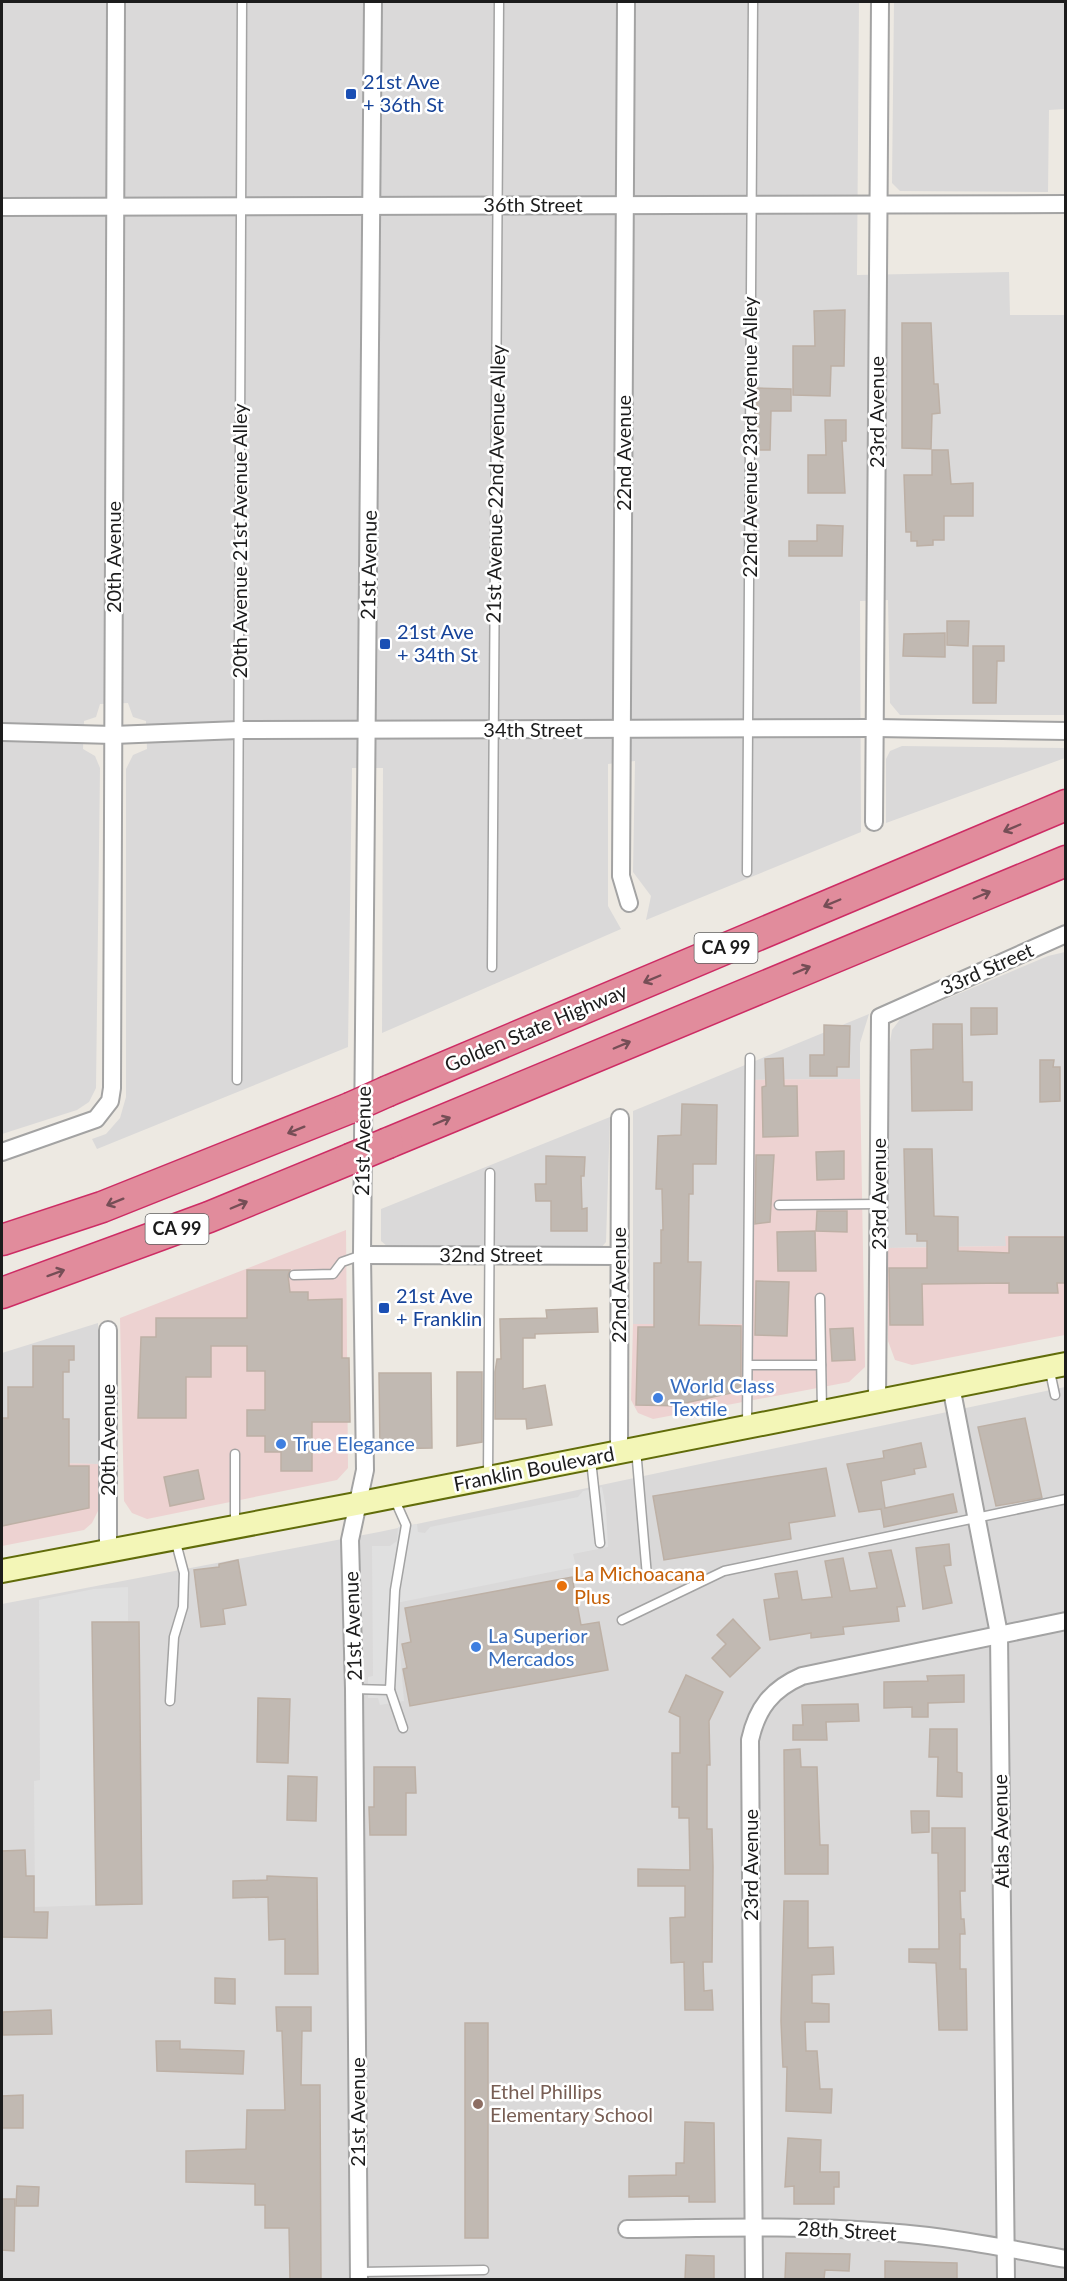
<svg xmlns="http://www.w3.org/2000/svg" width="1067" height="2281" viewBox="0 0 1067 2281" font-family="Lato,sans-serif">
	<rect width="100%" height="100%" fill="#ede9e2"/>
	<!-- residential -->
	<g fill="#dad9d9">
		<polygon points="2,2 859,2 857,275 1009,272 1010,315 1065,315 1065,715 900,715 890,703 888,600 860,601 861,832 646,920 651,896 633,872 635,761 608,764 608,906 621,929 382,1033 383,768 352,768 348,1047 97,1149 92,1139 106,1134 120,1118 126,1097 126,769 133,755 147,749 146,721 133,717 128,703 100,704 96,717 84,721 83,749 95,756 100,768 96,1088 89,1102 77,1110 2,1134"/>
		<polygon points="894,2 1065,2 1065,109 1049,110 1048,192 900,191 892,183"/>
		<polygon points="902,746 1065,748 1065,758 886,823 886,759 890,751"/>
		<polygon points="1065,952 1065,1236 1006,1236 1006,1246 887,1248 888,1054 892,1030 901,1018 1048,956"/>
		<polygon points="869,1014 860,1043 860,1079 747,1080 746,1324 633,1324 633,1111"/>
		<polygon points="610,1117 606,1242 600,1249 388,1247 381,1241 381,1209"/>
		<polygon points="98,1323 98,1464 2,1462 2,1353"/>
		<polygon points="1065,1387 1065,2279 2,2279 2,1604 379,1532"/>
	</g>
	<!-- commercial -->
	<g fill="#edd2d1">
		<polygon points="860,1079 865,1367 849,1382 653,1419 638,1413 631,1400 633,1324 745,1324 747,1080"/>
		<polygon points="346,1230 348,1468 337,1480 147,1519 132,1513 124,1501 120,1318"/>
		<polygon points="1005,1236 1065,1236 1065,1335 912,1365 895,1360 888,1341 887,1248 1006,1246"/>
		<polygon points="2,1462 98,1464 98,1511 92,1523 84,1530 2,1546"/>
	</g>
	<!-- parking -->
	<g fill="#e0e0e0">
		<polygon points="602,1487 606,1508 608,1547 573,1554 576,1567 396,1603 404,1701 380,1705 378,1698 368,1698 368,1677 373,1676 372,1546 390,1546 397,1541 398,1527 417,1524 418,1532 425,1533 430,1527 578,1497 583,1491"/>
		<polygon points="128,1587 128,1621 92,1622 96,1905 35,1907 34,1781 40,1780 39,1600 94,1589"/>
	</g>
	<!-- building -->
	<g fill="#c1b9b2" stroke="#bdb0a5" stroke-width="1.5">
		<polygon points="845,310 844,366 831,366 830,396 793,395 793,346 815,346 814,311"/>
		<polygon points="902,323 931,323 934,384 938,384 940,413 932,414 931,449 902,448"/>
		<polygon points="757,388 791,389 791,411 771,411 770,450 757,450"/>
		<polygon points="825,420 846,420 846,441 842,441 845,493 808,493 808,455 826,455"/>
		<polygon points="932,450 948,450 951,484 973,483 973,516 944,516 944,540 933,540 933,545 917,546 917,541 911,541 911,532 906,532 904,475 932,475"/>
		<polygon points="817,525 843,526 842,556 789,556 789,541 817,541"/>
		<polygon points="947,621 969,621 968,646 947,645"/>
		<polygon points="945,633 945,657 903,656 904,634"/>
		<polygon points="973,646 1004,646 1004,661 997,661 996,703 973,703"/>
		<polygon points="971,1008 997,1008 997,1034 971,1035"/>
		<polygon points="933,1024 962,1024 963,1082 972,1082 972,1110 912,1111 911,1050 933,1049"/>
		<polygon points="824,1025 850,1026 849,1067 837,1067 837,1076 810,1076 810,1055 824,1055"/>
		<polygon points="783,1058 784,1086 797,1086 798,1136 763,1137 762,1087 766,1086 765,1059"/>
		<polygon points="1040,1060 1054,1060 1053,1067 1060,1067 1060,1101 1040,1102"/>
		<polygon points="682,1104 717,1105 716,1164 693,1164 693,1194 689,1194 688,1262 701,1262 699,1325 741,1326 741,1391 685,1403 685,1406 636,1405 638,1327 654,1327 654,1263 661,1263 661,1230 663,1230 662,1189 656,1189 658,1136 681,1135"/>
		<polygon points="904,1149 932,1149 934,1216 958,1217 958,1251 1009,1253 1009,1237 1065,1237 1065,1283 1057,1283 1058,1293 1009,1293 1009,1283 922,1284 923,1325 890,1325 889,1268 927,1268 927,1241 917,1241 917,1234 906,1234"/>
		<polygon points="844,1151 844,1179 817,1180 816,1152"/>
		<polygon points="756,1155 774,1155 770,1222 755,1224"/>
		<polygon points="546,1156 585,1157 584,1176 581,1176 582,1209 587,1208 587,1231 551,1231 551,1201 536,1201 535,1184 546,1184"/>
		<polygon points="817,1211 847,1211 847,1232 816,1231"/>
		<polygon points="815,1231 816,1271 778,1271 777,1232"/>
		<polygon points="247,1270 290,1270 288,1275 290,1292 308,1292 308,1300 342,1299 342,1358 349,1358 350,1422 312,1422 312,1471 281,1471 281,1452 265,1452 265,1436 247,1436 247,1410 265,1410 265,1371 247,1371 247,1346 211,1346 211,1377 186,1377 186,1418 138,1418 141,1337 156,1337 156,1318 247,1318"/>
		<polygon points="756,1281 789,1282 787,1336 755,1335"/>
		<polygon points="597,1308 598,1332 535,1334 535,1338 523,1338 523,1389 545,1385 552,1425 527,1429 526,1419 495,1419 495,1372 497,1359 501,1359 500,1319 547,1318 546,1310"/>
		<polygon points="853,1328 855,1360 832,1361 830,1329"/>
		<polygon points="33,1346 74,1346 74,1360 69,1360 69,1372 63,1372 63,1419 69,1419 69,1466 89,1466 89,1508 2,1526 2,1418 8,1418 8,1387 33,1387"/>
		<polygon points="457,1372 482,1372 482,1442 457,1446"/>
		<polygon points="379,1373 431,1373 432,1448 380,1449"/>
		<polygon points="1025,1418 1042,1498 996,1506 978,1427"/>
		<polygon points="921,1443 926,1467 914,1469 915,1474 881,1481 885,1508 953,1494 957,1512 884,1527 881,1509 859,1512 847,1464 884,1458 883,1451"/>
		<polygon points="826,1468 835,1516 789,1523 791,1539 664,1560 653,1496"/>
		<polygon points="198,1470 204,1499 170,1506 164,1477"/>
		<polygon points="949,1544 951,1565 944,1566 952,1603 923,1609 916,1548"/>
		<polygon points="891,1550 905,1606 897,1607 899,1621 843,1627 844,1634 811,1638 811,1633 770,1640 764,1600 779,1598 775,1574 797,1571 802,1600 832,1597 825,1561 843,1558 850,1591 877,1588 869,1553"/>
		<polygon points="238,1560 246,1605 223,1609 225,1624 201,1627 194,1570 219,1567 219,1564"/>
		<polygon points="572,1577 581,1625 599,1622 608,1670 410,1706 403,1669 407,1668 402,1644 411,1642 405,1608"/>
		<polygon points="733,1619 760,1648 730,1677 712,1658 726,1644 717,1635"/>
		<polygon points="92,1622 139,1622 142,1904 96,1905"/>
		<polygon points="686,1675 723,1692 709,1721 710,1765 707,1765 707,1829 712,1829 713,1867 712,1962 703,1962 704,1991 712,1990 713,2010 685,2010 684,1962 671,1963 670,1918 685,1917 685,1886 638,1886 638,1869 690,1870 689,1818 679,1818 679,1807 672,1807 672,1753 680,1753 680,1717 669,1712"/>
		<polygon points="964,1675 964,1702 928,1703 928,1717 912,1717 912,1707 884,1708 884,1682 928,1681 927,1676"/>
		<polygon points="258,1698 290,1699 288,1763 257,1762"/>
		<polygon points="858,1704 859,1721 826,1722 827,1740 793,1740 793,1725 803,1725 802,1705"/>
		<polygon points="930,1729 957,1729 957,1772 962,1773 962,1797 937,1796 938,1757 929,1757"/>
		<polygon points="800,1749 801,1767 817,1767 820,1845 828,1845 828,1874 785,1874 784,1750"/>
		<polygon points="374,1767 415,1767 416,1793 406,1793 406,1835 370,1835 369,1807 374,1807"/>
		<polygon points="288,1776 317,1777 316,1821 287,1820"/>
		<polygon points="911,1811 929,1811 929,1832 912,1833"/>
		<polygon points="932,1828 965,1828 965,1891 960,1891 961,1919 964,1919 965,1934 960,1934 960,1969 966,1969 967,2030 939,2030 936,1963 909,1962 909,1949 939,1949 938,1853 932,1853"/>
		<polygon points="25,1850 26,1876 34,1876 34,1912 48,1912 47,1938 2,1937 2,1851"/>
		<polygon points="267,1876 317,1878 318,1974 285,1974 285,1939 269,1940 268,1897 233,1898 233,1881 267,1880"/>
		<polygon points="784,1901 808,1901 808,1948 833,1947 834,1974 812,1975 812,2003 829,2004 829,2022 805,2022 806,2051 817,2051 820,2089 832,2089 831,2113 786,2111 787,2067 783,2067 781,2021"/>
		<polygon points="215,1978 235,1979 235,2004 215,2003"/>
		<polygon points="276,2007 311,2007 311,2031 302,2031 301,2085 320,2085 321,2280 290,2280 289,2228 265,2228 265,2205 255,2205 255,2184 186,2182 186,2151 246,2149 247,2110 285,2110 282,2031 277,2031"/>
		<polygon points="51,2010 52,2034 3,2035 3,2012"/>
		<rect x="465" y="2023" width="23" height="215"/>
		<polygon points="156,2041 180,2041 180,2049 244,2051 243,2074 157,2071"/>
		<polygon points="23,2095 23,2128 2,2128 2,2096"/>
		<polygon points="685,2122 714,2123 715,2202 689,2202 689,2196 629,2197 629,2176 676,2175 676,2163 684,2163"/>
		<polygon points="788,2138 821,2140 820,2172 839,2172 839,2187 834,2187 834,2204 794,2204 794,2186 785,2187"/>
		<polygon points="17,2186 39,2187 38,2206 16,2206"/>
		<polygon points="2,2199 15,2199 14,2251 2,2250"/>
		<polygon points="786,2253 850,2254 849,2271 825,2270 824,2279 785,2279"/>
		<polygon points="686,2255 714,2256 714,2280 685,2280"/>
		<polygon points="885,2261 957,2263 957,2280 885,2280"/>
	</g>
	<g fill="none" stroke-linecap="round" stroke-linejoin="round">
		<defs>
			<g id="lane">
				<polyline points="747,872 753,2"/>
				<polyline points="492,967 499,2"/>
				<polyline points="237,1080 242,2"/>
				<polyline points="779,1205 879,1204"/>
				<polyline points="294,1275 333,1274 342,1262 362,1255"/>
				<polyline points="820,1298 822,1411"/>
				<polyline points="748,1365 821,1365"/>
				<polyline points="1049,1367 1055,1395"/>
				<polyline points="747,1426 750,1058"/>
				<polyline points="636,1449 647,1576"/>
				<polyline points="235,1454 235,1527"/>
				<polyline points="591,1460 600,1543"/>
				<polyline points="488,1478 490,1173"/>
				<polyline points="622,1620 724,1571 1066,1499"/>
				<polyline points="354,1689 390,1690 395,1590 406,1525 394,1498"/>
				<polyline points="390,1690 403,1728"/>
				<polyline points="170,1701 174,1637 183,1607 184,1573 175,1539"/>
				<polyline points="359,2272 484,2270"/>
			</g>
			<g id="street">
				<polyline points="626,2 621,876 629,903"/>
				<polyline points="2,207 1066,204"/>
				<polyline points="2,732 113,735 239,730 875,728 1066,731"/>
				<polyline points="874,822 880,2"/>
				<polyline points="2,1152 96,1119 110,1101 112,1088 116,2"/>
				<polyline points="362,1255 619,1256"/>
				<polyline points="108,1330 108,1551"/>
				<polyline points="951,1386 999,1634 1006,2280"/>
				<polyline points="877,1401 880,1017 1066,934"/>
				<polyline points="619,1452 620,1118"/>
				<path d="M627 2229C713 2228 800 2225 886 2232 946 2236 1006 2248 1066 2259"/>
				<polyline points="359,2280 354,1689 350,1540 365,1470 362,1255 373,2"/>
				<path d="M754 2280 750 1740C757 1708 772 1689 802 1676L1066 1621"/>
			</g>
			<polyline id="secondary" points="2,1571 356,1504 1066,1364"/>
			<g id="highway">
				<polyline points="388,1091 1066,805"/>
				<polyline points="388,1143 1066,861"/>
				<polyline points="2,1240 102,1207 350,1108"/>
				<polyline points="2,1293 209,1217 350,1159"/>
			</g>
		</defs>
		<!-- lane casing -->
		<use href="#lane" stroke="#a3a3a3" stroke-width="11"/>
		<!-- street casing -->
		<use href="#street" stroke="#a3a3a3" stroke-width="20"/>
		<!-- secondary casing -->
		<use href="#secondary" stroke="#616c0a" stroke-width="26"/>
		<!-- highway casing -->
		<use href="#highway" stroke="#cd2c64" stroke-width="33"/>
		<!-- lane -->
		<use href="#lane" stroke="#fff" stroke-width="8"/>
		<!-- street -->
		<use href="#street" stroke="#fff" stroke-width="16"/>
		<!-- secondary -->
		<use href="#secondary" stroke="#f3f6b7" stroke-width="22"/>
		<!-- highway -->
		<use href="#highway" stroke="#e18c9c" stroke-width="30"/>
		<defs>
			<g id="highway-bridge">
				<polyline points="350,1108 388,1091"/>
				<polyline points="350,1159 388,1143"/>
			</g>
		</defs>
		<!-- highway-bridge casing -->
		<use href="#highway-bridge" stroke="#cd2c64" stroke-width="33" stroke-linecap="butt"/>
		<!-- highway-bridge -->
		<use href="#highway-bridge" stroke="#e18c9c" stroke-width="30"/>
	</g>
	<!-- one-way arrows -->
	<defs><path id="oneway-shaft" d="M-6 0H5M1.5-3L5.5 0L1.5 3" fill="none" stroke-width="1.6" stroke-linecap="round" stroke-linejoin="round" transform="scale(1.5)"/></defs>
	<g stroke="#754e56">
		<use href="#oneway-shaft" transform="translate(1012 828) rotate(157)"/>
		<use href="#oneway-shaft" transform="translate(982 895) rotate(-23)"/>
		<use href="#oneway-shaft" transform="translate(832 903) rotate(157)"/>
		<use href="#oneway-shaft" transform="translate(802 970) rotate(-23)"/>
		<use href="#oneway-shaft" transform="translate(652 979) rotate(157)"/>
		<use href="#oneway-shaft" transform="translate(622 1045) rotate(-23)"/>
		<use href="#oneway-shaft" transform="translate(442 1121) rotate(-23)"/>
		<use href="#oneway-shaft" transform="translate(296 1130) rotate(158)"/>
		<use href="#oneway-shaft" transform="translate(115 1202) rotate(158)"/>
		<use href="#oneway-shaft" transform="translate(239 1205) rotate(-23)"/>
		<use href="#oneway-shaft" transform="translate(56 1273) rotate(-20)"/>
	</g>
	<!-- markers -->
	<g fill="#1a4fb4" stroke="#fff" stroke-width="2">
		<rect x="345" y="88" width="12" height="12" rx="3"/>
		<rect x="379" y="638" width="12" height="12" rx="3"/>
		<rect x="378" y="1302" width="12" height="12" rx="3"/>
	</g>
	<g fill="#3f7fe0" stroke="#fff" stroke-width="2">
		<circle cx="658" cy="1398" r="6"/>
		<circle cx="281" cy="1444" r="6"/>
		<circle cx="476" cy="1647" r="6"/>
	</g>
	<circle fill="#e8710a" stroke="#fff" stroke-width="2" cx="562" cy="1586" r="6"/>
	<circle fill="#8d6e63" stroke="#fff" stroke-width="2" cx="478" cy="2104" r="6"/>
	<g text-anchor="middle" stroke-width="5" stroke-linejoin="round" paint-order="stroke">
		<!-- shield labels -->
		<g fill="#fff" stroke="#606060" stroke-width="1.5">
			<rect x="694.5" y="933" width="63" height="30" rx="4.5"/>
			<rect x="145.5" y="1214" width="63" height="30" rx="4.5"/>
		</g>
		<g font-size="18" font-weight="bold" fill="#1c1c1c">
			<text x="726" y="954">CA 99</text>
			<text x="177" y="1235">CA 99</text>
		</g>
		<!-- transit labels -->
		<g font-size="20" fill="#164399" stroke="#fff" text-anchor="start">
			<text x="363" y="89">21st Ave<tspan x="363" dy="23">+ 36th St</tspan></text>
			<text x="397" y="639">21st Ave<tspan x="397" dy="23">+ 34th St</tspan></text>
			<text x="396" y="1303">21st Ave<tspan x="396" dy="23">+ Franklin</tspan></text>
		</g>
		<!-- street labels -->
		<g font-size="20" fill="#1c1c1c" stroke="#fff">
			<text x="533" y="212">36th Street</text>
			<text transform="translate(877 412) rotate(-90)" y="7">23rd Avenue</text>
			<text transform="translate(750 437) rotate(-90)" y="7">22nd Avenue 23rd Avenue Alley</text>
			<text transform="translate(624 453) rotate(-90)" y="7">22nd Avenue</text>
			<text transform="translate(496 484) rotate(-89)" y="7">21st Avenue 22nd Avenue Alley</text>
			<text transform="translate(240 541) rotate(-90)" y="7">20th Avenue 21st Avenue Alley</text>
			<text transform="translate(114 557) rotate(-90)" y="7">20th Avenue</text>
			<text transform="translate(369 565) rotate(-89)" y="7">21st Avenue</text>
			<text x="533" y="737">34th Street</text>
			<text transform="translate(987 969) rotate(-24)" y="7">33rd Street</text>
			<text transform="translate(536 1028) rotate(-23)" y="7">Golden State Highway</text>
			<text transform="translate(363 1141) rotate(-89)" y="7">21st Avenue</text>
			<text transform="translate(879 1194) rotate(-90)" y="7">23rd Avenue</text>
			<text x="491" y="1262">32nd Street</text>
			<text transform="translate(619 1285) rotate(-90)" y="7">22nd Avenue</text>
			<text transform="translate(108 1440) rotate(-90)" y="7">20th Avenue</text>
			<text transform="translate(534 1469) rotate(-11)" y="7">Franklin Boulevard</text>
			<text transform="translate(353 1626) rotate(-92)" y="7">21st Avenue</text>
			<text transform="translate(1001 1831) rotate(-91)" y="7">Atlas Avenue</text>
			<text transform="translate(751 1865) rotate(-90)" y="7">23rd Avenue</text>
			<text transform="translate(358 2112) rotate(-90)" y="7">21st Avenue</text>
			<text transform="translate(847 2231) rotate(3)" y="7">28th Street</text>
		</g>
		<!-- shop labels -->
		<g font-size="20" fill="#366cbe" stroke="#fff" text-anchor="start">
			<text x="670" y="1393">World Class<tspan x="670" dy="23">Textile</tspan></text>
			<text x="293" y="1451">True Elegance</text>
			<text x="488" y="1643">La Superior<tspan x="488" dy="23">Mercados</tspan></text>
		</g>
		<!-- food labels -->
		<g font-size="20" fill="#c56008" stroke="#fff" text-anchor="start">
			<text x="574" y="1581">La Michoacana<tspan x="574" dy="23">Plus</tspan></text>
		</g>
		<!-- education labels -->
		<g font-size="20" fill="#785e54" stroke="#fff" text-anchor="start">
			<text x="490" y="2099">Ethel Phillips<tspan x="490" dy="23">Elementary School</tspan></text>
		</g>
	</g>
	<!-- border -->
	<rect width="1067" height="2281" fill="none" stroke="#1c1c1c" stroke-width="6"/>
</svg>
